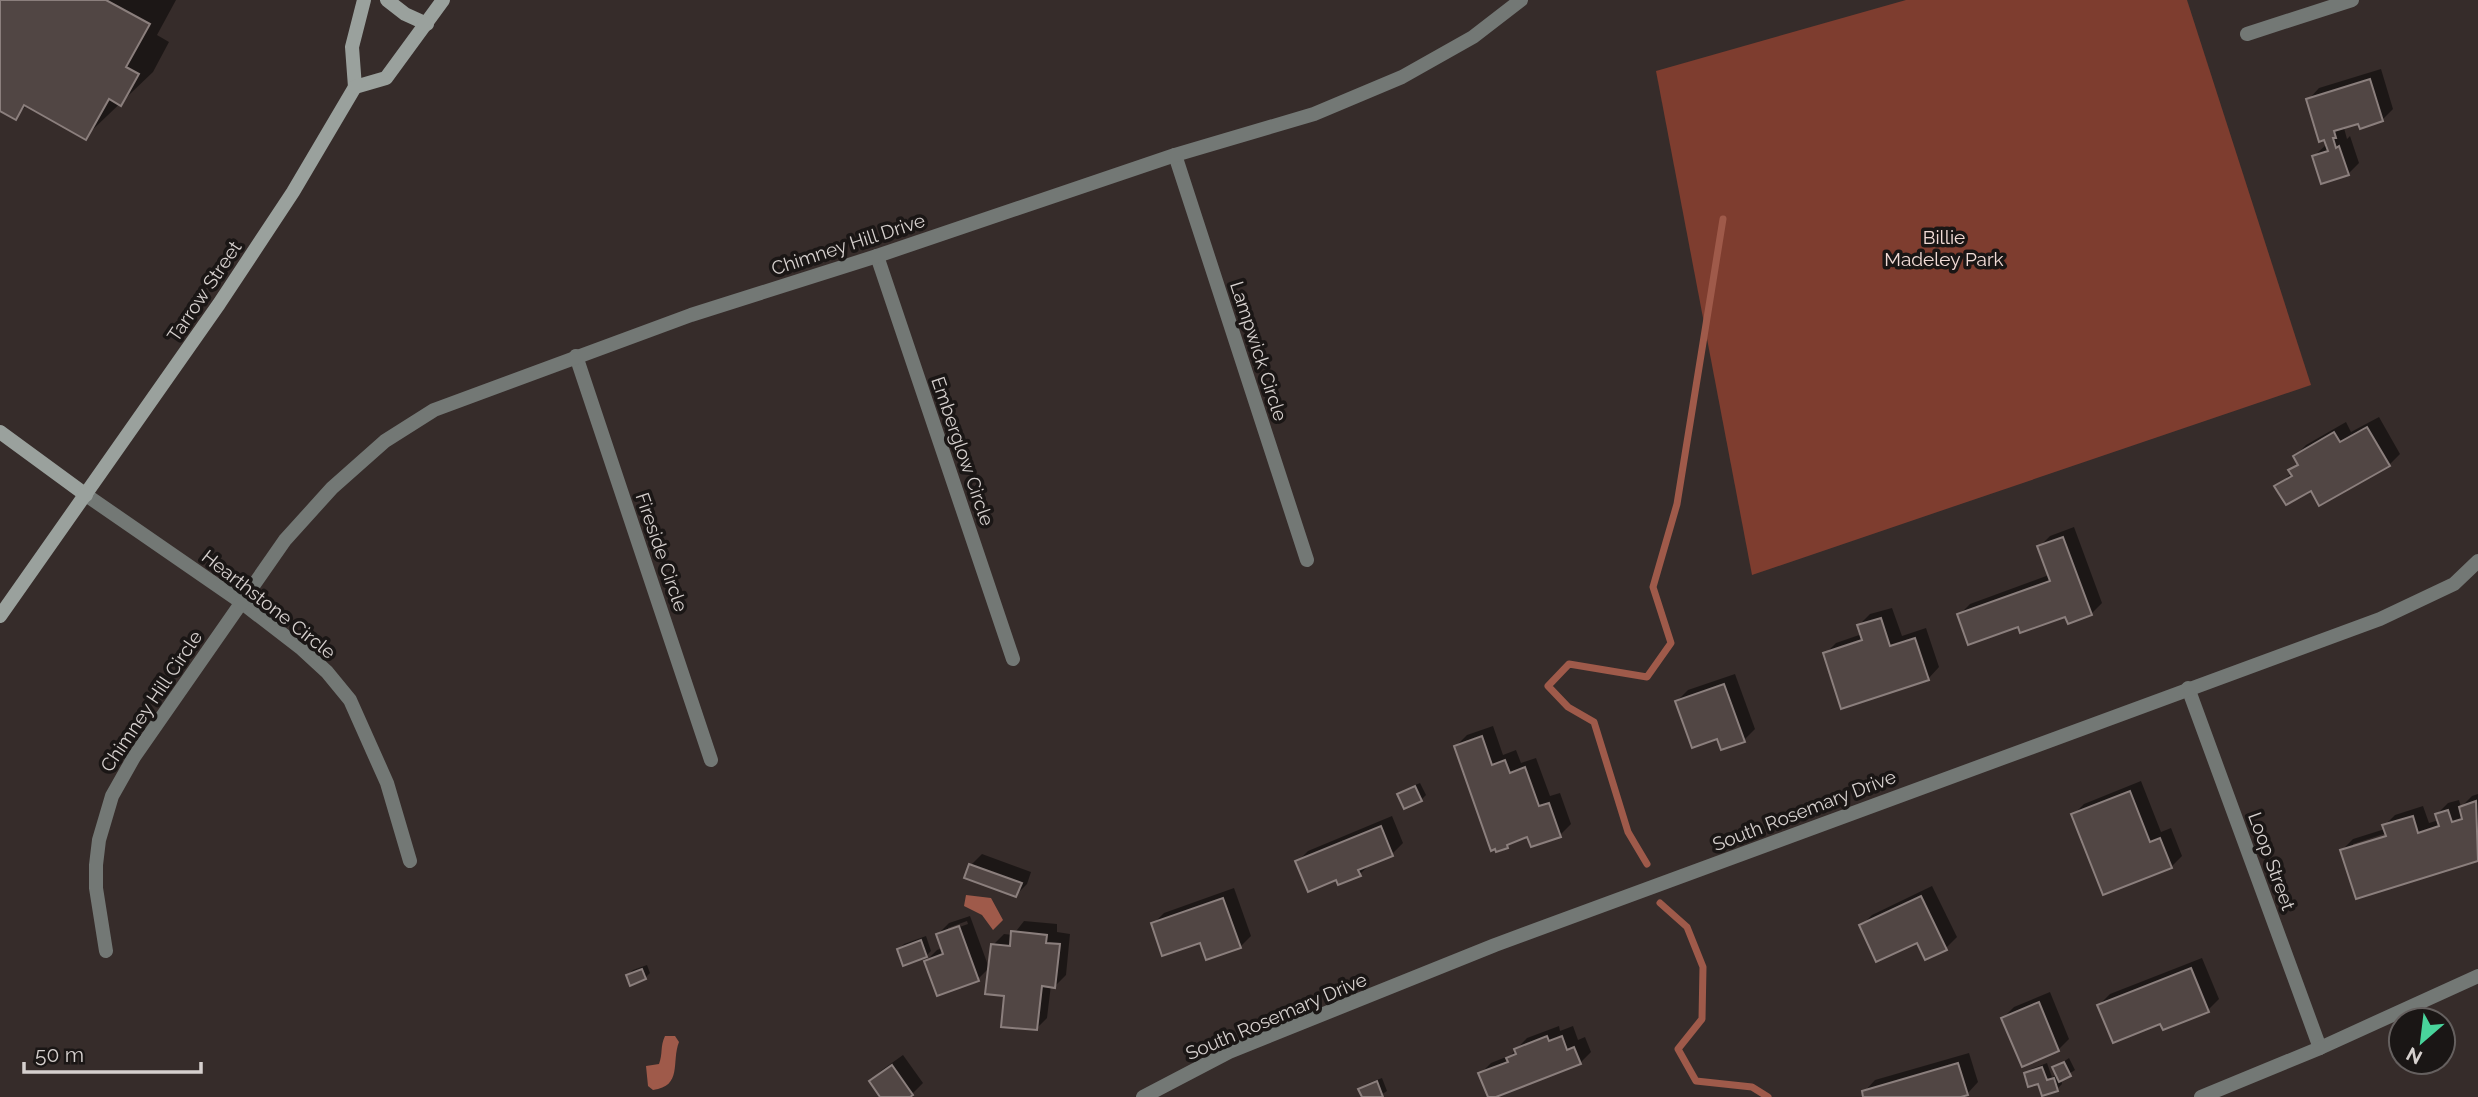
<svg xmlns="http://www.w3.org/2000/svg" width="2478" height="1097" viewBox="0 0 2478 1097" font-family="Raleway,sans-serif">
	<rect width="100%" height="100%" fill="#362c2a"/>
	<!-- green -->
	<polygon fill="#7e3d2f" points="1906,0 2187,0 2311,385 1752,575 1656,71"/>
	<!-- water -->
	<g fill="#9f5a4a">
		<polygon points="966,895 991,898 1003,920 993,930 982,915 964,906"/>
		<path d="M665 1036H675L679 1042C671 1062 683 1086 653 1090L648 1086 646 1066 659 1064C663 1054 660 1046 665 1036Z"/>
	</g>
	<!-- shadow -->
	<g fill="#0007" fill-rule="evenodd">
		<polygon points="0,0 176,0 157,35 169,42 153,72 85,137 27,105 15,118 0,109"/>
		<polygon points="2381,69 2393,109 2382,120 2359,121 2344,128 2347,139 2350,136 2359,163 2348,174 2314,156 2327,144 2308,100 2319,88"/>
		<polygon points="2379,417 2400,454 2389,465 2311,489 2276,486 2292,473 2291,471 2299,463 2295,456 2306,445 2346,422 2351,432"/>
		<polygon points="2074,527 2102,603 2091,614 2066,615 2019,625 1959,615 1970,604 2049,575 2039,547 2050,536"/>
		<polygon points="1892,608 1902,636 1926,628 1939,667 1928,679 1825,654 1836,643 1862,634 1859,625 1870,614"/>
		<polygon points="1735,674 1755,729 1744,740 1718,736 1677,701 1688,690"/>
		<polygon points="1493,726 1503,755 1516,750 1521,763 1536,758 1550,796 1560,793 1571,824 1560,835 1529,835 1513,841 1507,846 1456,746 1467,735"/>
		<polygon points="2141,781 2161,832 2171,828 2182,856 2171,867 2073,815 2084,804"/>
		<polygon points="1420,783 1426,795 1421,800 1399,795 1404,790"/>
		<path d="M2478 794V859L2357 896 2342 850 2353 839 2385 829 2384 826 2395 815 2423 806 2429 823 2439 820 2437 814 2448 803 2459 800 2461 807 2472 796ZM2393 831 2395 835 2353 848V844Z"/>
		<polygon points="1392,816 1403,843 1392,854 1372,862 1360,874 1337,878 1297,862 1308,851"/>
		<polygon points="982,854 1031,872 1027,884 1016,895 966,877 971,865"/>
		<polygon points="1932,886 1957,937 1946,948 1861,926 1872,915"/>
		<polygon points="1234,888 1251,936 1240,947 1202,941 1153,924 1164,913"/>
		<path d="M970 916 989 968 978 979 926 961 937 950 943 948 938 934 949 923ZM967 921 968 924 948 931V928Z"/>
		<polygon points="1024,921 1057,924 1057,932 1070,934 1066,975 1055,986 1051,985 1047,1018 1036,1029 1006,994 993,945 1004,934 1013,935"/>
		<polygon points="926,936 931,951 926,956 899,949 904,944"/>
		<polygon points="2202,958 2219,999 2208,1010 2161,1022 2099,1005 2110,994"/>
		<polygon points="647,965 650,973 645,978 628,975 633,970"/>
		<polygon points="2050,992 2069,1039 2058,1050 2003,1018 2014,1007"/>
		<polygon points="1559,1026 1560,1031 1573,1026 1578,1040 1585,1037 1591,1052 1580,1063 1490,1097 1480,1074 1491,1063 1511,1055 1527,1038"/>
		<polygon points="1969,1053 1978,1082 1967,1094 1955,1097 1865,1097 1864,1092 1875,1080"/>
		<polygon points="903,1055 923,1083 911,1095 913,1097 882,1097 871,1081 882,1070"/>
		<polygon points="2069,1058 2075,1070 2061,1079 2062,1084 2057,1089 2026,1074 2031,1069 2047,1063 2052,1077 2057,1075 2054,1068"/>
		<polygon points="1382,1078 1387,1091 1378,1097 1363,1097 1360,1089 1366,1084"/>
	</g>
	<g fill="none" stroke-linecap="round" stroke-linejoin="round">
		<!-- stream -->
		<g stroke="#9f5a4a" stroke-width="7">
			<polyline points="1647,864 1628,832 1594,722 1568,707 1548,686 1569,664 1647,677 1671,643 1653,587 1677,504 1723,219"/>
			<polyline points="1660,903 1687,927 1703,967 1702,1019 1678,1049 1696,1081 1752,1087 1768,1097"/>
		</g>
	</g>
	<!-- building -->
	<g fill="#514644" stroke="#8b7f7d" stroke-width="2">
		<polygon points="0,0 106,0 150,24 126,67 139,74 121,106 109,99 86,140 24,105 16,120 0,111"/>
		<polygon points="2370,79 2383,121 2360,129 2358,124 2334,131 2336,138 2333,138 2336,148 2339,146 2349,175 2321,184 2312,156 2328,151 2324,140 2319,142 2306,99"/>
		<polygon points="2367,427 2390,466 2319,506 2311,491 2286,505 2274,486 2292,476 2288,470 2298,465 2293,456 2334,432 2340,442"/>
		<polygon points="2063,537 2092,615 2068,624 2065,617 2020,633 2018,627 1968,645 1957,614 2050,581 2037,546"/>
		<polygon points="1881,618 1890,646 1915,638 1929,680 1841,709 1823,653 1862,640 1857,625"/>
		<polygon points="1724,684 1745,742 1721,750 1717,739 1692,748 1675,701"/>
		<polygon points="1482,736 1492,765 1505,760 1510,773 1525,767 1539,806 1549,803 1561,837 1531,847 1527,837 1507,845 1508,848 1496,852 1495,849 1491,851 1454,746"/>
		<polygon points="1415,786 1422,801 1404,809 1397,794"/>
		<polygon points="2130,791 2150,842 2160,838 2172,868 2103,895 2071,814"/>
		<polygon points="2476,801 2478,861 2356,899 2340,850 2386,836 2382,825 2413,816 2418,833 2439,826 2435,814 2448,810 2452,822 2462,819 2459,807"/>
		<polygon points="1381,826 1393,856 1358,870 1361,876 1338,885 1336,880 1308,892 1295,861"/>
		<polygon points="969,864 1022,883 1016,897 964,878"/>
		<polygon points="1921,896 1947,950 1925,960 1917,943 1876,962 1859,925"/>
		<polygon points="1223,898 1241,948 1206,960 1200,943 1162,956 1151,923"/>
		<polygon points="959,926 979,981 937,996 924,961 943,954 936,934"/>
		<polygon points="1011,931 1047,935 1046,943 1060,944 1055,988 1042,986 1037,1030 1001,1027 1004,996 985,994 991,944 1010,946"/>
		<polygon points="921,940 927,957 903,966 897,949"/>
		<polygon points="2191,968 2209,1012 2163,1030 2160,1024 2113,1043 2097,1005"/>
		<polygon points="642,969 646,979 630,986 626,975"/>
		<polygon points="2039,1002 2059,1051 2022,1067 2001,1018"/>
		<polygon points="1547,1036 1549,1041 1562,1036 1567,1050 1574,1047 1581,1064 1496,1097 1488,1097 1478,1073 1508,1062 1506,1058 1516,1054 1514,1049"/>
		<polygon points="2064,1062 2071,1076 2059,1082 2052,1067"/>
		<polygon points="1958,1063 1968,1095 1961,1097 1863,1097 1862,1091"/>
		<polygon points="892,1065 913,1095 910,1097 880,1097 869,1081"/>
		<polygon points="2042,1067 2047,1080 2054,1078 2058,1091 2042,1096 2038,1084 2028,1087 2024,1073"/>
		<polygon points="1377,1081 1383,1097 1362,1097 1358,1089"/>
	</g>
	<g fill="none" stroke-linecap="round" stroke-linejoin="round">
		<!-- street -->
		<g stroke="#737875" stroke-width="14">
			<polyline points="2247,34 2352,0"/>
			<polyline points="1175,155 1307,560"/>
			<polyline points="877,256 1013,659"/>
			<polyline points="576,356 711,760"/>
			<polyline points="86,495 241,602 302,649 327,672 350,700 387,783 410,861"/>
			<polyline points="2188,688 2320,1048"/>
			<polyline points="106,951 96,888 96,865 99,840 112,796 134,757 285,540 332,488 385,441 434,410 691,315 877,256 1175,155 1314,114 1402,77 1473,37 1521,0"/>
			<polyline points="1143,1097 1229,1052 1495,945 2380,619 2454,584 2478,561"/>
			<polyline points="2201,1097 2320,1048 2478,976"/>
		</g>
		<!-- secondary -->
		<g stroke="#9aa19d" stroke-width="14">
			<polyline points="387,0 405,14 427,24"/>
			<polyline points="355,87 352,47 364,0"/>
			<polyline points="0,432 86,495"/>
			<polyline points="0,616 219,304 293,192 355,87 386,78 443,0"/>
		</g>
	</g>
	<g text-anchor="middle" stroke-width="7" stroke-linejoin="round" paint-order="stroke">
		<!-- park labels -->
		<g font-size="19" fill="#f2dcd7" stroke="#1a1615">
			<text x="1944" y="244">Billie<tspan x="1944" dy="22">Madeley Park</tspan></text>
		</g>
		<!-- street labels -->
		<g font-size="19" fill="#d6d0ce" stroke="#1a1615">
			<text transform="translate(848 244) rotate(-18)" y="7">Chimney Hill Drive</text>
			<text transform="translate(204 291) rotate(-56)" y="7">Tarrow Street</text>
			<text transform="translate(1259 351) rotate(72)" y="7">Lampwick Circle</text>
			<text transform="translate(963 451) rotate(71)" y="7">Emberglow Circle</text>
			<text transform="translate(662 552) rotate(71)" y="7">Fireside Circle</text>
			<text transform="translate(269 604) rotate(38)" y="7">Hearthstone Circle</text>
			<text transform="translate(151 701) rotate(-56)" y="7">Chimney Hill Circle</text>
			<text transform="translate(1804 810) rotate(-21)" y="7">South Rosemary Drive</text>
			<text transform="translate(2272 861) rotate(70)" y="7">Loop Street</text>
			<text transform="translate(1276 1016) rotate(-23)" y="7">South Rosemary Drive</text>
		</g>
	</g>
	<!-- north arrow -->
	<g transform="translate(2422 1041) rotate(208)"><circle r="33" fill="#1a1615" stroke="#65605f" stroke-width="2"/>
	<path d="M0-5L12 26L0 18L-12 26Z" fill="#49d49c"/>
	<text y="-10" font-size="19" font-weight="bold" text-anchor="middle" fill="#d6d0ce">N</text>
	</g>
	<!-- scale -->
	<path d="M24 1062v10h177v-10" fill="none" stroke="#d6d0ce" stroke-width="3.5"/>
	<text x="35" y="1062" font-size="21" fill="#d6d0ce" stroke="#1a1615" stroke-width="5" paint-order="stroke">50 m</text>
</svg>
